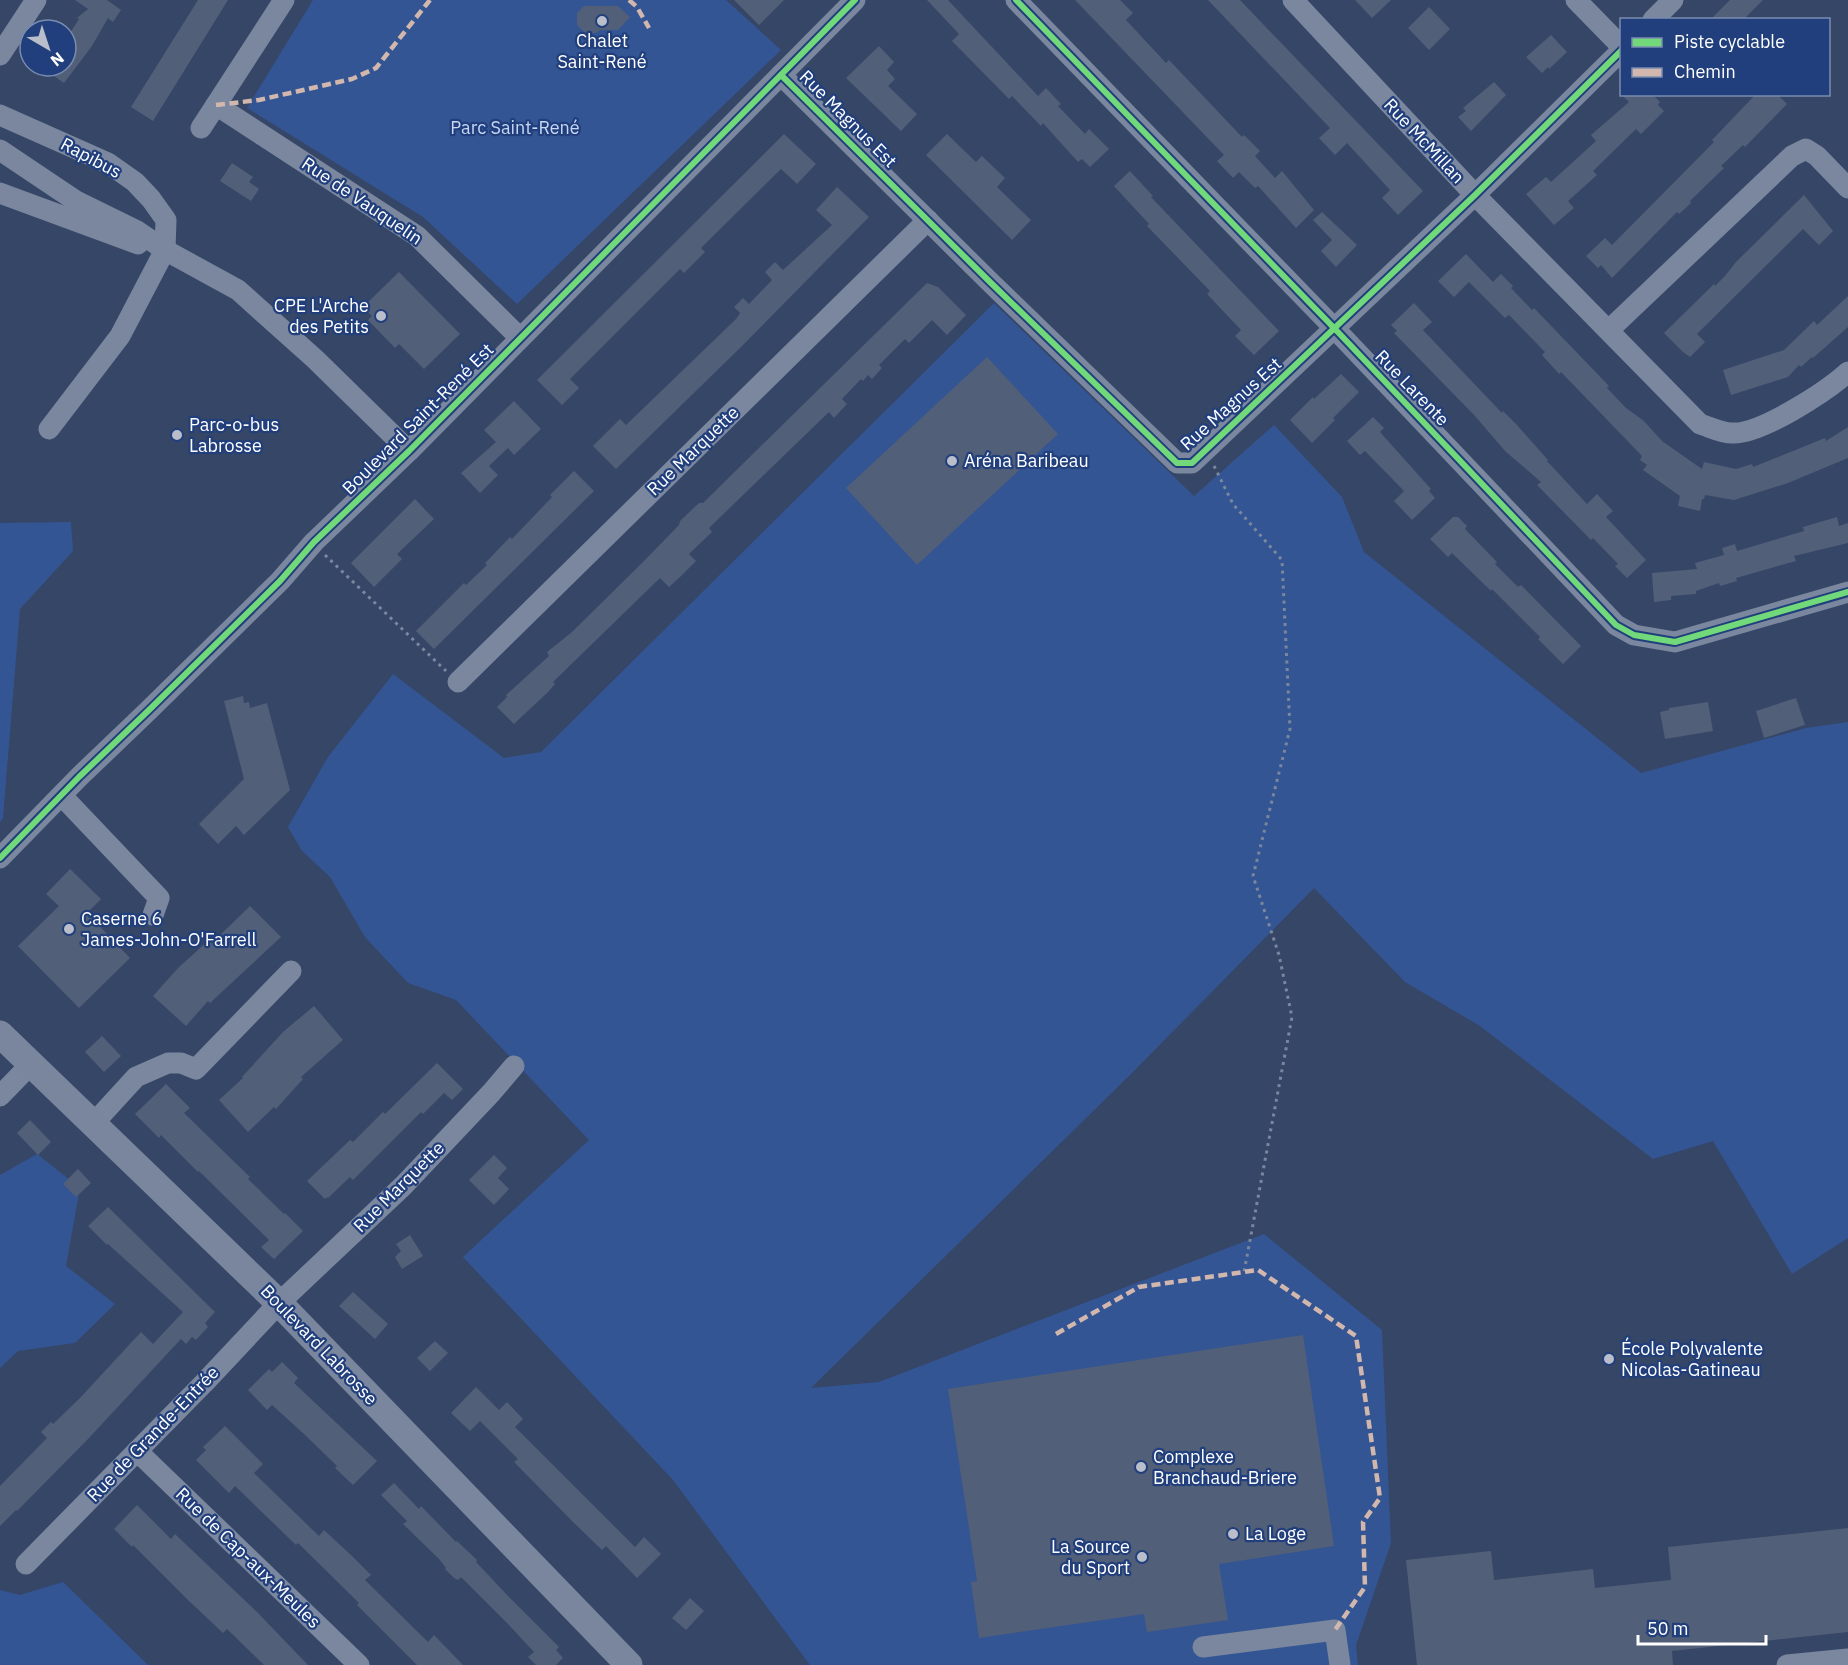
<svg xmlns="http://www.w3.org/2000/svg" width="1848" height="1665" viewBox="0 0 1848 1665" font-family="'IBM Plex Sans',sans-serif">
	<rect width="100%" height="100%" fill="#364667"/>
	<!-- green -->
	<g fill="#345593">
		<polygon points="313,0 726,0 781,50 517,304 423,217 247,108"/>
		<polygon points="994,303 1194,496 1274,425 1342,497 1364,552 1641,773 1806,728 1848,722 1848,1238 1792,1274 1713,1141 1653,1159 1480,1026 1405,982 1314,888 1131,1074 811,1388 879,1382 1264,1234 1382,1330 1391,1543 1356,1645 1358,1665 810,1665 673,1480 463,1257 589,1140 456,1000 408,983 365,937 330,877 302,851 288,827 328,757 393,674 504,758 541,752"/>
		<polygon points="71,522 73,551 20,609 3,818 0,822 0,523"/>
		<polygon points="37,1154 80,1188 66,1266 115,1304 75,1343 18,1351 0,1368 0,1175"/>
		<polygon points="63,1582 148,1665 0,1665 0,1590 20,1595"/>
	</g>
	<!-- building -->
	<g fill="#525f79">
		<polygon points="75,0 107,0 121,10 113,22 108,18 92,46 64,83 39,66 66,66 66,39 79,19 77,18 88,9"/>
		<polygon points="198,0 228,0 153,121 131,107"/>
		<polygon points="734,0 784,0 759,25"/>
		<polygon points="927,0 948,0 1038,96 1046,88 1061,104 1058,106 1085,134 1089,129 1109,149 1090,167 1082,159 1078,162 1043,123 1041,126 1012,96 1009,99 952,41 959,34"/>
		<polygon points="1075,0 1120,0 1133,13 1126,20 1166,63 1169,60 1242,137 1244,135 1260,151 1255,156 1275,178 1282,171 1314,210 1296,228 1258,186 1255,188 1239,172 1233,178 1217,161 1224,155"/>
		<polygon points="1208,0 1240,0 1423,191 1398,215 1382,198 1390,190 1347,143 1335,155 1319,138 1330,128"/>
		<polygon points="1355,0 1391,0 1372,18"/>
		<polygon points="1730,0 1763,0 1743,20 1710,20"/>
		<polygon points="584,6 618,6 630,17 618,30 600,30 596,33 585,33 577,25 577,13"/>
		<polygon points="1429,7 1450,29 1429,50 1408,28"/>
		<polygon points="1551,35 1567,52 1549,69 1548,67 1542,73 1526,57"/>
		<polygon points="879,46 894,62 887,70 895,79 888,86 917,114 901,131 846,78"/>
		<polygon points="1494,82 1506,95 1471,131 1458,117 1466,111 1463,108"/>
		<polygon points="1621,94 1652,94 1660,102 1658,105 1664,111 1641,134 1636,129 1593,171 1597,175 1568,201 1574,208 1554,225 1526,194 1546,177 1551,182 1596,141 1591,135 1629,102"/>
		<polygon points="1756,94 1777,94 1787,104 1745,147 1743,145 1721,166 1724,168 1690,201 1691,203 1679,214 1677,212 1612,278 1601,265 1598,268 1586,256 1605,238 1612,245 1714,142 1712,140"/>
		<polygon points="784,134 816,164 797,184 781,169 701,248 705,252 684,273 680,269 570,379 579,388 562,405 537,380"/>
		<polygon points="947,134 976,162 982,156 1005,178 997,187 1031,220 1012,240 926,155"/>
		<polygon points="232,163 253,177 249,182 259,189 251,201 220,181"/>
		<polygon points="1130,171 1153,196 1151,197 1279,331 1254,355 1235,336 1241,330 1207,294 1210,291 1147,226 1149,224 1114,186"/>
		<polygon points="837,187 869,217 742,346 616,469 593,446 620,419 626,425 736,319 740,313 734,307 743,298 749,304 772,280 765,272 775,262 783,270 832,225 816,210"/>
		<polygon points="1804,195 1833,231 1819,245 1803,229 1697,334 1705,342 1690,357 1683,352 1664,333 1714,284 1715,286 1725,276 1736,262"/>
		<polygon points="1322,212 1357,245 1336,267 1321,251 1332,240 1313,220"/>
		<polygon points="1466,254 1493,282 1501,274 1513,286 1511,288 1532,310 1534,308 1609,386 1607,388 1626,408 1644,421 1662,441 1702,469 1704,462 1736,469 1752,464 1753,467 1825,438 1826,441 1848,427 1848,458 1788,483 1734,500 1705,495 1704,499 1702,499 1700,511 1678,506 1680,496 1643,470 1647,465 1640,460 1642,456 1561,372 1559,374 1542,355 1545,352 1509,315 1505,318 1469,282 1454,297 1438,281"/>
		<polygon points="399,272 460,334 424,369 399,344 395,348 368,320 372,316 363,307"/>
		<polygon points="927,283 938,287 966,315 947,335 932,320 909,343 905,339 879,365 882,368 872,379 868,375 863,381 861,379 842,399 847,404 834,418 829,412 709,528 712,532 689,554 696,561 681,576 669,587 660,578 553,682 555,684 548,692 514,724 497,707 507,697 506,695 549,656 547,652 572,632 644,561 679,525 680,521 699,503 703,503"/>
		<polygon points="1848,296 1848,327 1813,358 1812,357 1801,367 1799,365 1788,377 1731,395 1723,370 1784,350 1814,321 1817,325"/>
		<polygon points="1414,303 1432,322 1423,330 1502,413 1503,411 1517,425 1548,460 1547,461 1587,504 1597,494 1613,511 1606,517 1646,560 1627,578 1615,566 1618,564 1593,538 1591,540 1537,485 1541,482 1505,451 1475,416 1394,333 1397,331 1391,325"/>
		<polygon points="987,357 1058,434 917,565 846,488"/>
		<polygon points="1341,374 1359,392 1333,418 1335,420 1312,443 1290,420 1313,397 1314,399"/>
		<polygon points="514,401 541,429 514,455 508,448 489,466 498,475 480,493 461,473 496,442 484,430"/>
		<polygon points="1373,417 1384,428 1380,432 1431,489 1429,491 1435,498 1412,520 1394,501 1404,491 1365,451 1360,455 1347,441"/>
		<polygon points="574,471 594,491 434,649 416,631 464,583 466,585 487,565 485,563 490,558 510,537 512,539 552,497 550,495"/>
		<polygon points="415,499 434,519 397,554 402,559 374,587 351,563"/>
		<polygon points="1453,517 1458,517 1467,526 1465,529 1497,562 1495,564 1518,587 1521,585 1581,646 1563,664 1538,639 1540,637 1492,589 1491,591 1452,553 1448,557 1430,539"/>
		<polygon points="1837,517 1839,526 1848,523 1848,543 1794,556 1796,561 1736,578 1737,581 1720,586 1719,583 1696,591 1696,594 1671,596 1671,600 1654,602 1652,573 1697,569 1695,563 1724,555 1722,548 1735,544 1737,551 1804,531 1803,527"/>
		<polygon points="243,696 244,703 249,702 250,708 267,703 290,790 244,835 236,826 218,844 199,824 244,779 224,701"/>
		<polygon points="1796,698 1805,725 1764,738 1756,711"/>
		<polygon points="1708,702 1713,731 1665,739 1660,712 1669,710 1669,708"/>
		<polygon points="70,869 101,899 87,913 130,958 79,1008 18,946 59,906 46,894"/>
		<polygon points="250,906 281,937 210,1003 208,1001 186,1026 153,996 178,968 209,940 212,943"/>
		<polygon points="314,1006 343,1040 301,1077 303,1079 276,1109 274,1107 248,1132 219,1100 243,1078 242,1077 283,1032"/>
		<polygon points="102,1036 121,1056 104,1072 85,1052"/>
		<polygon points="437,1063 463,1089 452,1100 444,1093 423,1114 421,1112 353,1180 350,1177 328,1198 327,1197 325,1199 307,1181 350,1140 353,1142 383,1112 385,1114"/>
		<polygon points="166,1084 190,1108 184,1113 250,1177 248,1179 284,1214 285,1213 303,1231 274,1259 261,1247 269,1240 199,1171 198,1172 161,1135 159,1138 135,1114"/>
		<polygon points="30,1120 51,1142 38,1155 17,1133"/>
		<polygon points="494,1155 507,1168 498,1178 509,1189 494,1205 469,1180"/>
		<polygon points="78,1169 91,1183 76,1197 63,1184"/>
		<polygon points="108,1207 215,1312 205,1323 208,1327 196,1340 192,1337 186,1344 181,1339 88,1439 17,1511 16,1510 0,1526 0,1486 47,1438 41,1432 51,1422 53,1424 80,1398 141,1332 153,1344 183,1312 108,1244 107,1245 88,1226"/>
		<polygon points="410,1235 423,1256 402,1269 395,1257 401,1251 396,1244"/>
		<polygon points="353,1292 388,1324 375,1339 339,1306"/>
		<polygon points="1303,1335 1334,1546 1219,1564 1228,1620 1147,1632 1144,1614 979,1638 971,1582 977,1581 948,1389"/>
		<polygon points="435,1341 448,1353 430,1371 417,1358"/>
		<polygon points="282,1362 298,1378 294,1383 377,1461 353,1485 335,1468 337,1466 304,1434 272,1405 267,1410 248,1390 269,1369 272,1372"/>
		<polygon points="476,1387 499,1410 507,1402 523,1419 515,1427 635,1547 644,1537 661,1554 637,1578 606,1546 602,1550 573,1522 514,1462 518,1459 480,1421 470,1431 451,1413"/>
		<polygon points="225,1426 263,1464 254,1473 319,1536 324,1530 352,1556 371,1575 365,1580 428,1642 434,1635 463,1665 417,1665 357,1605 359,1603 298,1543 296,1545 235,1486 229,1493 196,1460 206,1450 203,1447"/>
		<polygon points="394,1483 419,1509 421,1506 456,1542 457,1541 477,1560 476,1562 508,1596 559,1647 556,1650 563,1658 556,1665 536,1665 528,1657 534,1652 508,1624 461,1577 458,1580 454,1578 445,1569 446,1568 439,1559 403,1524 407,1521 381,1495"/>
		<polygon points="137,1505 171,1539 175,1534 257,1612 308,1665 264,1665 227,1629 223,1633 189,1601 133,1545 132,1547 114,1529"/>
		<polygon points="1848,1528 1848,1632 1672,1651 1673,1665 1417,1665 1406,1560 1491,1551 1494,1580 1593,1569 1595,1588 1671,1580 1668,1547"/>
		<polygon points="690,1598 704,1611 686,1630 672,1618"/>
	</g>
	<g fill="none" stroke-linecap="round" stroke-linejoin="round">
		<!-- path -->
		<g stroke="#7a879e" stroke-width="3" stroke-dasharray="3 4.5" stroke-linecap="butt">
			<polyline points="1214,466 1233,504 1282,560 1290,729 1253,876 1279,955 1292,1017 1244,1272"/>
			<polyline points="325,555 446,671"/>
		</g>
		<!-- minor -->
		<g stroke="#7a879e" stroke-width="21">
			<polyline points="1016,0 1335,329 1616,625 1634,635 1675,642 1848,592"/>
			<path d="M1293 0 1475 195 1700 424C1710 427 1721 433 1732 433 1760 435 1827 391 1848 372"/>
			<polyline points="1576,0 1622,47"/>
			<polyline points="1653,20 1673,0"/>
			<polyline points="0,55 36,0"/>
			<polyline points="781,75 990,282 1177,463 1192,463 1475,195 1622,50"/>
			<polyline points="216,105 417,236 520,338"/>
			<polyline points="0,115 108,163 135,182 151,199 166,220 165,250 120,336 49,429"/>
			<polyline points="201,128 284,0"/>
			<polyline points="0,150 76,201 137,231 165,250 238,290 315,359 409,451"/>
			<polyline points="0,193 138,244"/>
			<polyline points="1609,330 1792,156 1806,149 1817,156 1848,188"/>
			<polyline points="458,682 928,220"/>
			<polyline points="62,796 159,898 153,915"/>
			<polyline points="0,858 79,777 149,710 280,581 314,542 409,451 855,0"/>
			<polyline points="0,1096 31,1064"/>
			<polyline points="93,1124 136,1077 168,1063 181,1063 196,1069 291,971"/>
			<polyline points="137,1451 359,1665"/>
			<polyline points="26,1564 204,1383 279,1303 403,1186 491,1093 514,1066"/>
			<polyline points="1203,1647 1335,1630 1340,1665"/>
			<polyline points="1787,1665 1848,1659"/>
		</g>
		<!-- major -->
		<polyline stroke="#7a869d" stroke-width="27" points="0,1034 279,1303 629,1665"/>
		<!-- quiet -->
		<g stroke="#d1b7ad" stroke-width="4.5" stroke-dasharray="9 4.5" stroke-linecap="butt">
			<polyline points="629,0 637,7 649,28"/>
			<polyline points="216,105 259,100 352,79 376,68 430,0"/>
			<polyline points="1056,1334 1139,1287 1258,1270 1356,1336 1380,1498 1363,1522 1365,1587 1335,1630"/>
		</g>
		<defs>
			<g id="cycleway">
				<polyline points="1016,0 1335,329 1616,625 1634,635 1675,642 1848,592"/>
				<polyline points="781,75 990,282 1177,463 1192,463 1475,195 1622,50"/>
				<polyline points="0,858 79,777 149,710 280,581 314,542 409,451 855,0"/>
			</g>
		</defs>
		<!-- cycleway casing -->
		<use href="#cycleway" stroke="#213f7c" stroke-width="10"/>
		<!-- cycleway -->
		<use href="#cycleway" stroke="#71d979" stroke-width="6"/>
	</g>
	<!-- markers -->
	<g fill="#b9beca" stroke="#213f7c" stroke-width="2">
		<circle cx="602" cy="21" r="6"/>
		<circle cx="381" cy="316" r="6"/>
		<circle cx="177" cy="435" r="6"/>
		<circle cx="952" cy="461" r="6"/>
		<circle cx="69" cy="929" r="6"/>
		<circle cx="1609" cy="1359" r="6"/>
		<circle cx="1141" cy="1467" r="6"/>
		<circle cx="1233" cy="1534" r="6"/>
		<circle cx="1142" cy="1557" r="6"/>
	</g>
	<g text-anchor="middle" stroke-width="4.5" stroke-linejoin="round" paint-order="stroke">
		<!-- poi labels -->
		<g font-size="18" fill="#fff" stroke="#213f7c" text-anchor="start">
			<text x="602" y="47" text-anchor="middle">Chalet<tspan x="602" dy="21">Saint-René</tspan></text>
			<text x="369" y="312" text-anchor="end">CPE L'Arche<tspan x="369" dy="21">des Petits</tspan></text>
			<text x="189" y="431">Parc-o-bus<tspan x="189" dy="21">Labrosse</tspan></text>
			<text x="964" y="467">Aréna Baribeau</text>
			<text x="81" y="925">Caserne 6<tspan x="81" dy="21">James-John-O'Farrell</tspan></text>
			<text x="1621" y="1355">École Polyvalente<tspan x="1621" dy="21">Nicolas-Gatineau</tspan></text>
			<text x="1153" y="1463">Complexe<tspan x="1153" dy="21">Branchaud-Briere</tspan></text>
			<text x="1245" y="1540">La Loge</text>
			<text x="1130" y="1553" text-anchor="end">La Source<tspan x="1130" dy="21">du Sport</tspan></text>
		</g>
		<!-- street labels -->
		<g font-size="18" fill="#fff" stroke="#213f7c">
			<text transform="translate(848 119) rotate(45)" y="6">Rue Magnus Est</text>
			<text transform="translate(1424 141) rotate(47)" y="6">Rue McMillan</text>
			<text transform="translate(91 158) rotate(28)" y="6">Rapibus</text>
			<text transform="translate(362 201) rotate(34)" y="6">Rue de Vauquelin</text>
			<text transform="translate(1412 388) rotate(46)" y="6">Rue Larente</text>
			<text transform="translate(1231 404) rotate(-42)" y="6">Rue Magnus Est</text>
			<text transform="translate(418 419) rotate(-45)" y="6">Boulevard Saint-René Est</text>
			<text transform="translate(693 451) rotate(-44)" y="6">Rue Marquette</text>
			<text transform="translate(399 1187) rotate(-45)" y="6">Rue Marquette</text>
			<text transform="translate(319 1345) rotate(46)" y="6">Boulevard Labrosse</text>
			<text transform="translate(153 1434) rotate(-46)" y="6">Rue de Grande-Entrée</text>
			<text transform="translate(248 1558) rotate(44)" y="6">Rue de Cap-aux-Meules</text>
		</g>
		<!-- park labels -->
		<g font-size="18" fill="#c7d7f5" stroke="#213f7c">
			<text x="515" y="134">Parc Saint-René</text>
		</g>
	</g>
	<!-- legend -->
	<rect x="1620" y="18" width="210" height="78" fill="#213f7c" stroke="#7a8cb0" stroke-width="1.5"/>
	<rect x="1632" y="38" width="30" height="9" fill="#71d979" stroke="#7a8cb0" stroke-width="1.5"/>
	<text x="1674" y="48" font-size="18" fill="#ffffff">Piste cyclable</text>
	<rect x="1632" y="68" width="30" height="9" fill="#d1b7ad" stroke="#7a8cb0" stroke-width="1.5"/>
	<text x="1674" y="78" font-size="18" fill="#ffffff">Chemin</text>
	<!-- north arrow -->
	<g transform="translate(48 48) rotate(141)"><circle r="28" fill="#213f7c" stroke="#7a8cb0" stroke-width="1.5"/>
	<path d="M0-4.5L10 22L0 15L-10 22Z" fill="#b9beca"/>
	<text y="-9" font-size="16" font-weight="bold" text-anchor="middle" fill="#ffffff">N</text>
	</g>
	<!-- scale -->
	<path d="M1638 1635v9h128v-9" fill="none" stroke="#ffffff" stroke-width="3"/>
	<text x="1647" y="1635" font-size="18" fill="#ffffff" stroke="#213f7c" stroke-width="4.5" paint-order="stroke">50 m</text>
</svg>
